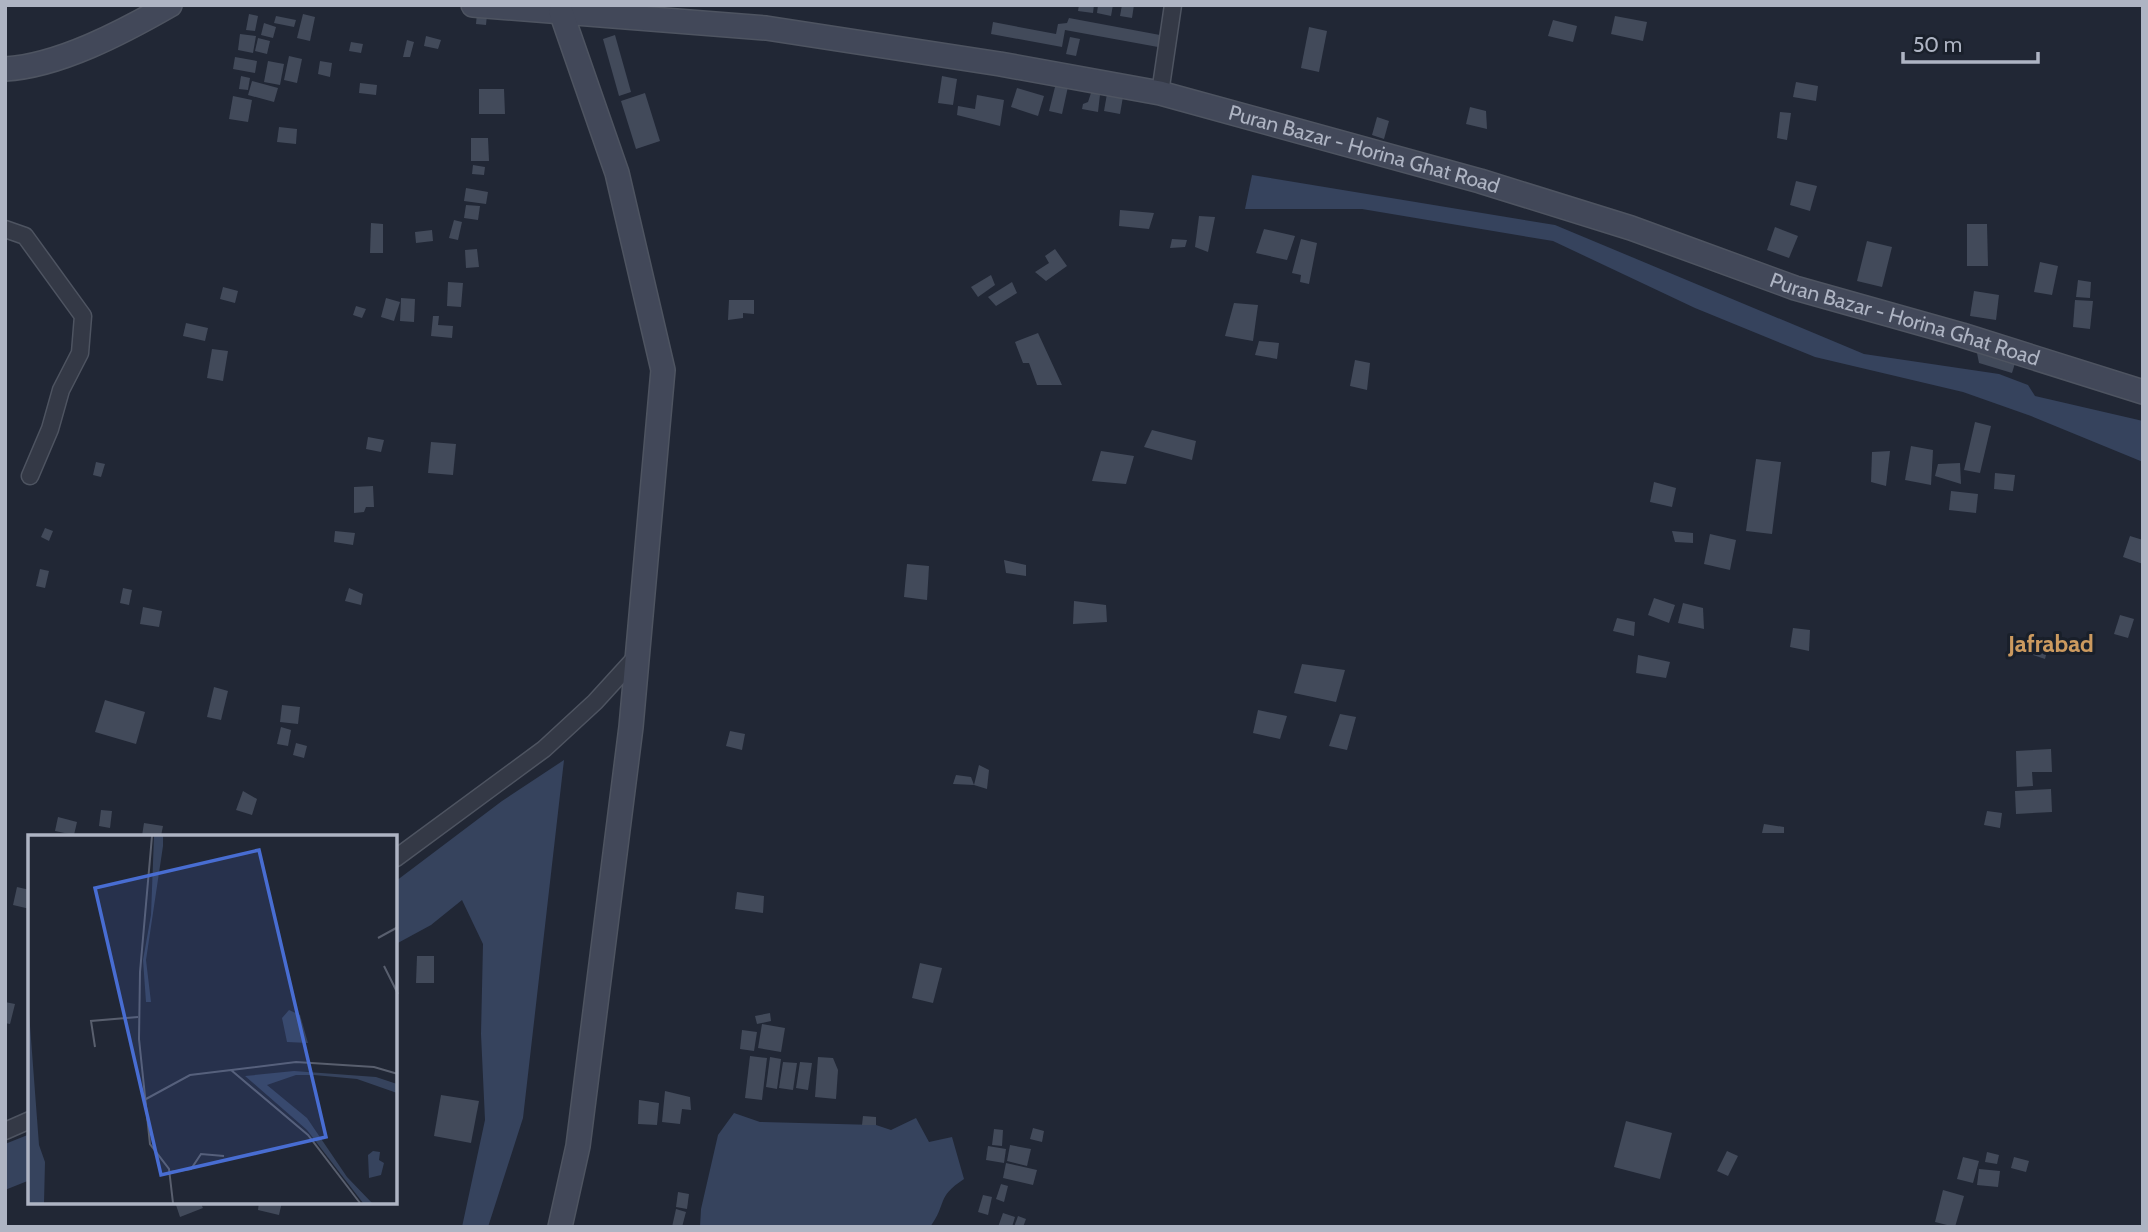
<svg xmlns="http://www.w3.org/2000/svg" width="2148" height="1232" viewBox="0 0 2148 1232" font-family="Cabin,sans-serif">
	<rect width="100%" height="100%" fill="#212735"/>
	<!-- water -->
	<g fill="#36435d">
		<polygon points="1252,175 1555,225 1864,354 1999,374 2028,385 2035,396 2143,421 2143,462 2031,416 1963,392 1815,357 1695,308 1553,241 1362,209 1245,209"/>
		<polygon points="564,760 523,1118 488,1227 462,1227 485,1120 481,1034 483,944 462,900 431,925 396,944 396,881 502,801"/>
		<path d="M734 1113 760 1122 876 1125 891 1130 916 1118 929 1142 952 1137 964 1179C935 1198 948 1203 930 1227H700L701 1209 718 1135Z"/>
		<polygon points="30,1134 30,1180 5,1190 5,1144"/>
	</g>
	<!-- building -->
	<g fill="#424a5a">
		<polygon points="1079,5 1094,5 1093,13 1078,11"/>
		<polygon points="1098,5 1113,5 1111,16 1097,13"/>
		<polygon points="1122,5 1134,5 1132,18 1120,16"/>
		<polygon points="477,13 487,15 486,25 476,24"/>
		<polygon points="249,14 258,16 255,31 246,30"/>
		<polygon points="303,14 315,17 310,41 297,38"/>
		<polygon points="276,16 296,20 294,27 274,23"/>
		<polygon points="1615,16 1647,22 1643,41 1611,34"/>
		<polygon points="1069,18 1160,35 1158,47 1065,30 1062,47 991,34 993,22 1056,34 1058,24 1067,23"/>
		<polygon points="1553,20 1577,26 1573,42 1548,36"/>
		<polygon points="264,23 276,27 273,38 261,35"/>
		<polygon points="1309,27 1327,31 1319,72 1301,68"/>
		<polygon points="240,34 256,36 253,53 238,50"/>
		<polygon points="615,35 631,92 619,96 603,39"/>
		<polygon points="426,36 441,40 438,49 424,46"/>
		<polygon points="1070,37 1080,39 1076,56 1066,54"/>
		<polygon points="258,38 270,41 267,54 255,51"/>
		<polygon points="407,40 414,42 410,57 403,57"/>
		<polygon points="351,42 363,44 361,53 349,51"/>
		<polygon points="289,56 302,59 297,83 284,80"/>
		<polygon points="235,57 257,61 255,73 233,69"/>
		<polygon points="268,61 284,64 280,85 264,82"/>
		<polygon points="320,61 332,63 330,77 318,74"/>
		<polygon points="241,76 250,78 248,90 239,89"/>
		<polygon points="942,76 957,79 953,105 938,103"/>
		<polygon points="1057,79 1069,82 1062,114 1049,111"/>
		<polygon points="252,81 278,88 274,102 248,95"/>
		<polygon points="1796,82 1818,86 1816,101 1793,97"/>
		<polygon points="360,83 377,85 376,95 359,93"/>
		<polygon points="1094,84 1101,86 1098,112 1082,109 1083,104 1088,102"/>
		<polygon points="1017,88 1044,96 1038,116 1011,107"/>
		<polygon points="1108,88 1124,91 1120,114 1104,111"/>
		<polygon points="479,89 504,89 505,114 479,114"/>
		<polygon points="645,93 660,141 636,149 621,101"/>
		<polygon points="977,95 1004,100 1000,126 957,115 958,106 975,109"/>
		<polygon points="233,96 252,100 248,122 229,119"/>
		<polygon points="1470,107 1486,111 1487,129 1466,124"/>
		<polygon points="1780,112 1791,113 1787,140 1777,138"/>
		<polygon points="1377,117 1389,121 1384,139 1372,135"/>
		<polygon points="279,127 297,129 296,144 277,142"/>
		<polygon points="471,138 488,138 489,161 471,161"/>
		<polygon points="473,165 485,167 484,175 472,174"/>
		<polygon points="1796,181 1817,186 1810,211 1790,205"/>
		<polygon points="466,188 488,192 486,204 464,201"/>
		<polygon points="466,205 480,206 478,220 464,218"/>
		<polygon points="1120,210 1154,213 1149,229 1119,226"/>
		<polygon points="1199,216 1215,217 1208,252 1195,247"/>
		<polygon points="454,220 462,222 458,240 449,238"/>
		<polygon points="371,223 383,224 383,253 370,253"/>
		<polygon points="1967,224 1987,224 1988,266 1967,266"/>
		<polygon points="1775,227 1798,236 1789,258 1767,250"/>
		<polygon points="1264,229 1295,236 1287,260 1256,253"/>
		<polygon points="432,230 433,241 416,243 415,232"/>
		<polygon points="1172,239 1187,240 1185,247 1170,248"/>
		<polygon points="1301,239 1317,243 1309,284 1300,282 1301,275 1292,273"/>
		<polygon points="1867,241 1892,247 1882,287 1857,281"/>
		<polygon points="477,249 479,267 466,268 465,250"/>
		<polygon points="1055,249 1067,266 1046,281 1035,272 1049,263 1045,256"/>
		<polygon points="2040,262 2058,266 2052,295 2034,292"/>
		<polygon points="991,275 995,285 978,297 971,287"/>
		<polygon points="2078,280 2091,282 2090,298 2076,297"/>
		<polygon points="448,282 463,283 461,307 447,306"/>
		<polygon points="1012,282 1017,293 996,306 988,297"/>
		<polygon points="223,287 238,291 235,303 220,299"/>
		<polygon points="1974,291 1999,295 1996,320 1970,316"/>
		<polygon points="386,298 400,302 394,321 381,317"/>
		<polygon points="401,298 415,299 414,322 400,321"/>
		<polygon points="729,300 754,300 754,314 743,313 743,318 728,320"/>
		<polygon points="2075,300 2093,301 2090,329 2073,327"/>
		<polygon points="1234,303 1258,305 1253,341 1225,336"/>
		<polygon points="356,306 366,309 362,318 353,315"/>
		<polygon points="433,316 439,316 438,325 453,326 452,338 431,336"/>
		<polygon points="186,323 208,328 205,341 183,336"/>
		<polygon points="1038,333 1062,385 1037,385 1029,363 1023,363 1015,342"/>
		<polygon points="1259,341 1279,343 1277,359 1255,355"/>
		<polygon points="1976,348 2016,360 2012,373 1979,363"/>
		<polygon points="212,349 228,351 223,381 207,378"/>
		<polygon points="1355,360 1370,363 1367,390 1350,386"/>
		<polygon points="1975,422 1991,426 1980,473 1964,470"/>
		<polygon points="1152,430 1196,441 1192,460 1144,447"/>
		<polygon points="368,437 384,440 381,452 366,449"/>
		<polygon points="431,442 456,444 453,475 428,473"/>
		<polygon points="1911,446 1933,450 1931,485 1905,480"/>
		<polygon points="1101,451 1134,456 1126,484 1092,481"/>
		<polygon points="1890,451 1886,486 1871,482 1872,452"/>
		<polygon points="1756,459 1781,462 1772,534 1746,531"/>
		<polygon points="96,462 105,464 101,477 93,475"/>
		<polygon points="1960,463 1961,484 1935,476 1938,464"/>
		<polygon points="1995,473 2015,475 2013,491 1994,489"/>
		<polygon points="1654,482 1676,488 1672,507 1650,502"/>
		<polygon points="373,486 374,507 366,507 364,512 354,513 354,487"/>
		<polygon points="1951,491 1978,494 1976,513 1949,510"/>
		<polygon points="45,528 53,531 49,541 41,537"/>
		<polygon points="335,531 355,533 353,545 334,542"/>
		<polygon points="1672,531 1693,533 1693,543 1675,542"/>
		<polygon points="1710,534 1736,540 1730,570 1704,564"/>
		<polygon points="2130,536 2143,540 2143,564 2123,557"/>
		<polygon points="1004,560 1026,565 1026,576 1006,573"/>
		<polygon points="907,564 929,566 927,600 904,597"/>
		<polygon points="40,569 49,571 45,588 36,586"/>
		<polygon points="123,588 132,590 129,605 120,603"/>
		<polygon points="349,588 363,594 361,605 345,601"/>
		<polygon points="1654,598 1675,605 1669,623 1648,615"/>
		<polygon points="1074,601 1106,605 1107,622 1073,624"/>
		<polygon points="1683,603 1703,608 1704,629 1678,623"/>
		<polygon points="143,607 162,611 159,627 140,624"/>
		<polygon points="2120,615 2134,619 2128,638 2114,634"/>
		<polygon points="1617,618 1635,622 1634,636 1613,631"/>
		<polygon points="1793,628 1810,630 1809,651 1790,647"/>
		<polygon points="2035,647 2047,651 2045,659 2033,655"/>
		<polygon points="1638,655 1670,662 1666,678 1636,673"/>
		<polygon points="1302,664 1345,670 1336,702 1294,693"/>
		<polygon points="214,687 228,691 221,720 207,717"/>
		<polygon points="105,700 145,712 136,744 95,732"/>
		<polygon points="282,705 300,707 298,724 280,722"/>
		<polygon points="1258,710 1287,716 1280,739 1253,733"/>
		<polygon points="1340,714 1356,717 1347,750 1329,746"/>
		<polygon points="281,727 291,730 288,746 277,744"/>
		<polygon points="730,731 745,734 742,750 726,746"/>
		<polygon points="296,743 307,746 304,758 293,755"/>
		<polygon points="2051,749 2052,772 2032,772 2033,786 2017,787 2016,751"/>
		<polygon points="979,765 989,770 987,789 974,785"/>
		<polygon points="956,775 971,777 974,785 953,784"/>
		<polygon points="2051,789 2052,812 2016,814 2015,791"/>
		<polygon points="243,791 257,799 252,815 236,810"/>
		<polygon points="101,810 112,811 110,828 99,826"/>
		<polygon points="1987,811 2002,813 2000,828 1984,825"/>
		<polygon points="58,817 77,822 74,835 55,831"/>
		<polygon points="144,823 163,826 161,836 142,836"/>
		<polygon points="1764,824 1784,827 1784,833 1762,833"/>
		<polygon points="17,887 30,890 30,909 13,905"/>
		<polygon points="737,892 764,896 763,913 735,909"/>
		<polygon points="417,956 434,956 434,983 416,983"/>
		<polygon points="920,963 942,968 933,1003 912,998"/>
		<polygon points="5,1002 15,1004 10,1024 5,1023"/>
		<polygon points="770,1013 771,1021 757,1024 755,1016"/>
		<polygon points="762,1024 785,1028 781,1052 758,1048"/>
		<polygon points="742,1030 757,1032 754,1051 740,1049"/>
		<polygon points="750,1056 767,1058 762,1100 745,1098"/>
		<polygon points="770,1057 781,1059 777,1089 766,1087"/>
		<polygon points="818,1057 833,1058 838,1070 836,1099 815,1097"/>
		<polygon points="783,1062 797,1063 793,1090 779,1088"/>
		<polygon points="800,1062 812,1063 808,1090 796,1088"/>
		<polygon points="665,1091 690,1097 691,1110 682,1109 680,1124 662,1122"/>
		<polygon points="441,1095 479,1101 471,1143 434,1136"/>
		<polygon points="639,1100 659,1103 657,1125 638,1124"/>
		<polygon points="863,1116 876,1117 876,1125 862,1125"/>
		<polygon points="1626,1121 1672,1133 1660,1179 1614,1167"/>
		<polygon points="1033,1128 1044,1131 1042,1142 1030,1139"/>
		<polygon points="994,1129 1003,1130 1002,1146 992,1145"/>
		<polygon points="1010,1145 1031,1149 1027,1166 1007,1161"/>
		<polygon points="988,1146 1006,1149 1004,1163 986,1160"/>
		<polygon points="1727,1151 1738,1156 1728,1176 1717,1171"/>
		<polygon points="1987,1152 1999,1155 1997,1164 1985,1162"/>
		<polygon points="1963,1157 1979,1161 1973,1183 1957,1179"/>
		<polygon points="2014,1157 2029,1161 2026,1172 2011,1168"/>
		<polygon points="1006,1163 1037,1170 1033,1185 1003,1178"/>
		<polygon points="1979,1169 2000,1171 1998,1187 1977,1185"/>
		<polygon points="1001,1184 1008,1186 1004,1202 996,1199"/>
		<polygon points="1943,1190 1964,1196 1955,1227 1935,1222"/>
		<polygon points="678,1192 689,1194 687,1209 676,1207"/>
		<polygon points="983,1195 992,1197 988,1215 978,1212"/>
		<polygon points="175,1202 200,1202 203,1208 180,1217"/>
		<polygon points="259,1202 282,1202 279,1215 258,1210"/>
		<polygon points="676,1209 686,1212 682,1227 672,1227"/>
		<polygon points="1003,1213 1015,1217 1012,1227 998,1227"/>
		<polygon points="1018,1216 1026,1219 1023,1227 1014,1227"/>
	</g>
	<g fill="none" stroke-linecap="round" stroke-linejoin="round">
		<defs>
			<g id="minor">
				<polyline points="1160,93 1173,5"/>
				<polyline points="5,229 25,236 83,316 80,353 61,390 50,429 30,476"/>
				<polyline points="396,858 544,749 595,702 637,656"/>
				<polyline points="5,1131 30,1120"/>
			</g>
			<g id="secondary">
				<path id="s1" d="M473 5 766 28 1000 64 1160 93 1480 181 1631 228 1795 288 1962 335 2143 392"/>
				<path d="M5 69C59 66 123 32 170 5"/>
				<polyline points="560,1227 578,1146 631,727 663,370 617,173 561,12"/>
			</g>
		</defs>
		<!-- minor casing -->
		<use href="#minor" stroke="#4e5461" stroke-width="19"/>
		<!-- secondary casing -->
		<use href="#secondary" stroke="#4e5461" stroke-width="26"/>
		<!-- minor -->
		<use href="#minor" stroke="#343946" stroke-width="16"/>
		<!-- secondary -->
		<use href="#secondary" stroke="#424859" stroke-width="23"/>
	</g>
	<g text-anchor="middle" stroke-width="6" stroke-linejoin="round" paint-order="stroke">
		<!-- street labels -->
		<g font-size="21" fill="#aeb4c3" stroke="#191f2a">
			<text dy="7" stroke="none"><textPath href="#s1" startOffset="905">Puran Bazar - Horina Ghat Road</textPath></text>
			<text dy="7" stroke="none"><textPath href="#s1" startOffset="1472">Puran Bazar - Horina Ghat Road</textPath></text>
		</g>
		<!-- quarter labels -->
		<g font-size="24" font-weight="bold" fill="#cc9a5f" stroke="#191f2a">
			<text x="2051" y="652">Jafrabad</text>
		</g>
	</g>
	<!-- overview -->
	<g transform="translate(28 835)">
		<rect width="369" height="369" fill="#212735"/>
		<path d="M126 1H135V11L118 125 123 167H118L115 125 123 80ZM0 164 11 310 17 327 16 368H0ZM261 175 272 180 280 208 259 207 254 183ZM266 236 348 242 369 249V258L329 244 286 240H268L239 250 279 283 319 342 344 368H335L279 295 217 241ZM345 316 352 317 351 325 356 328 353 340 341 343 340 320Z" fill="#36435d"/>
		<path fill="none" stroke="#595f6e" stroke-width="2" d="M124 1 112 137 111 204 122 309 141 334 145 368M350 103 370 92M356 131 370 159M67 212 63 186 110 182M203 235 280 300 332 368M118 264 162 240 268 227 346 232 370 239M142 337 163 334 173 319 196 321"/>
		<path fill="#486dd2" fill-opacity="0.15" stroke="#486dd2" stroke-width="3.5" d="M231 15 298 302 133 340 67 53Z"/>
		<rect width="369" height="369" fill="none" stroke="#aeb4c3" stroke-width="3.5"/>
	</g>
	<!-- border -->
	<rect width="2148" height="1232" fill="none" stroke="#aeb4c3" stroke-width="14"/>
	<!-- scale -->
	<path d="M1903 52v10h135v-10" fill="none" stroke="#aeb4c3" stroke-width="3.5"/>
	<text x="1913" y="52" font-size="21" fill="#aeb4c3" stroke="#191f2a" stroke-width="5" paint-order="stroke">50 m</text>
</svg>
